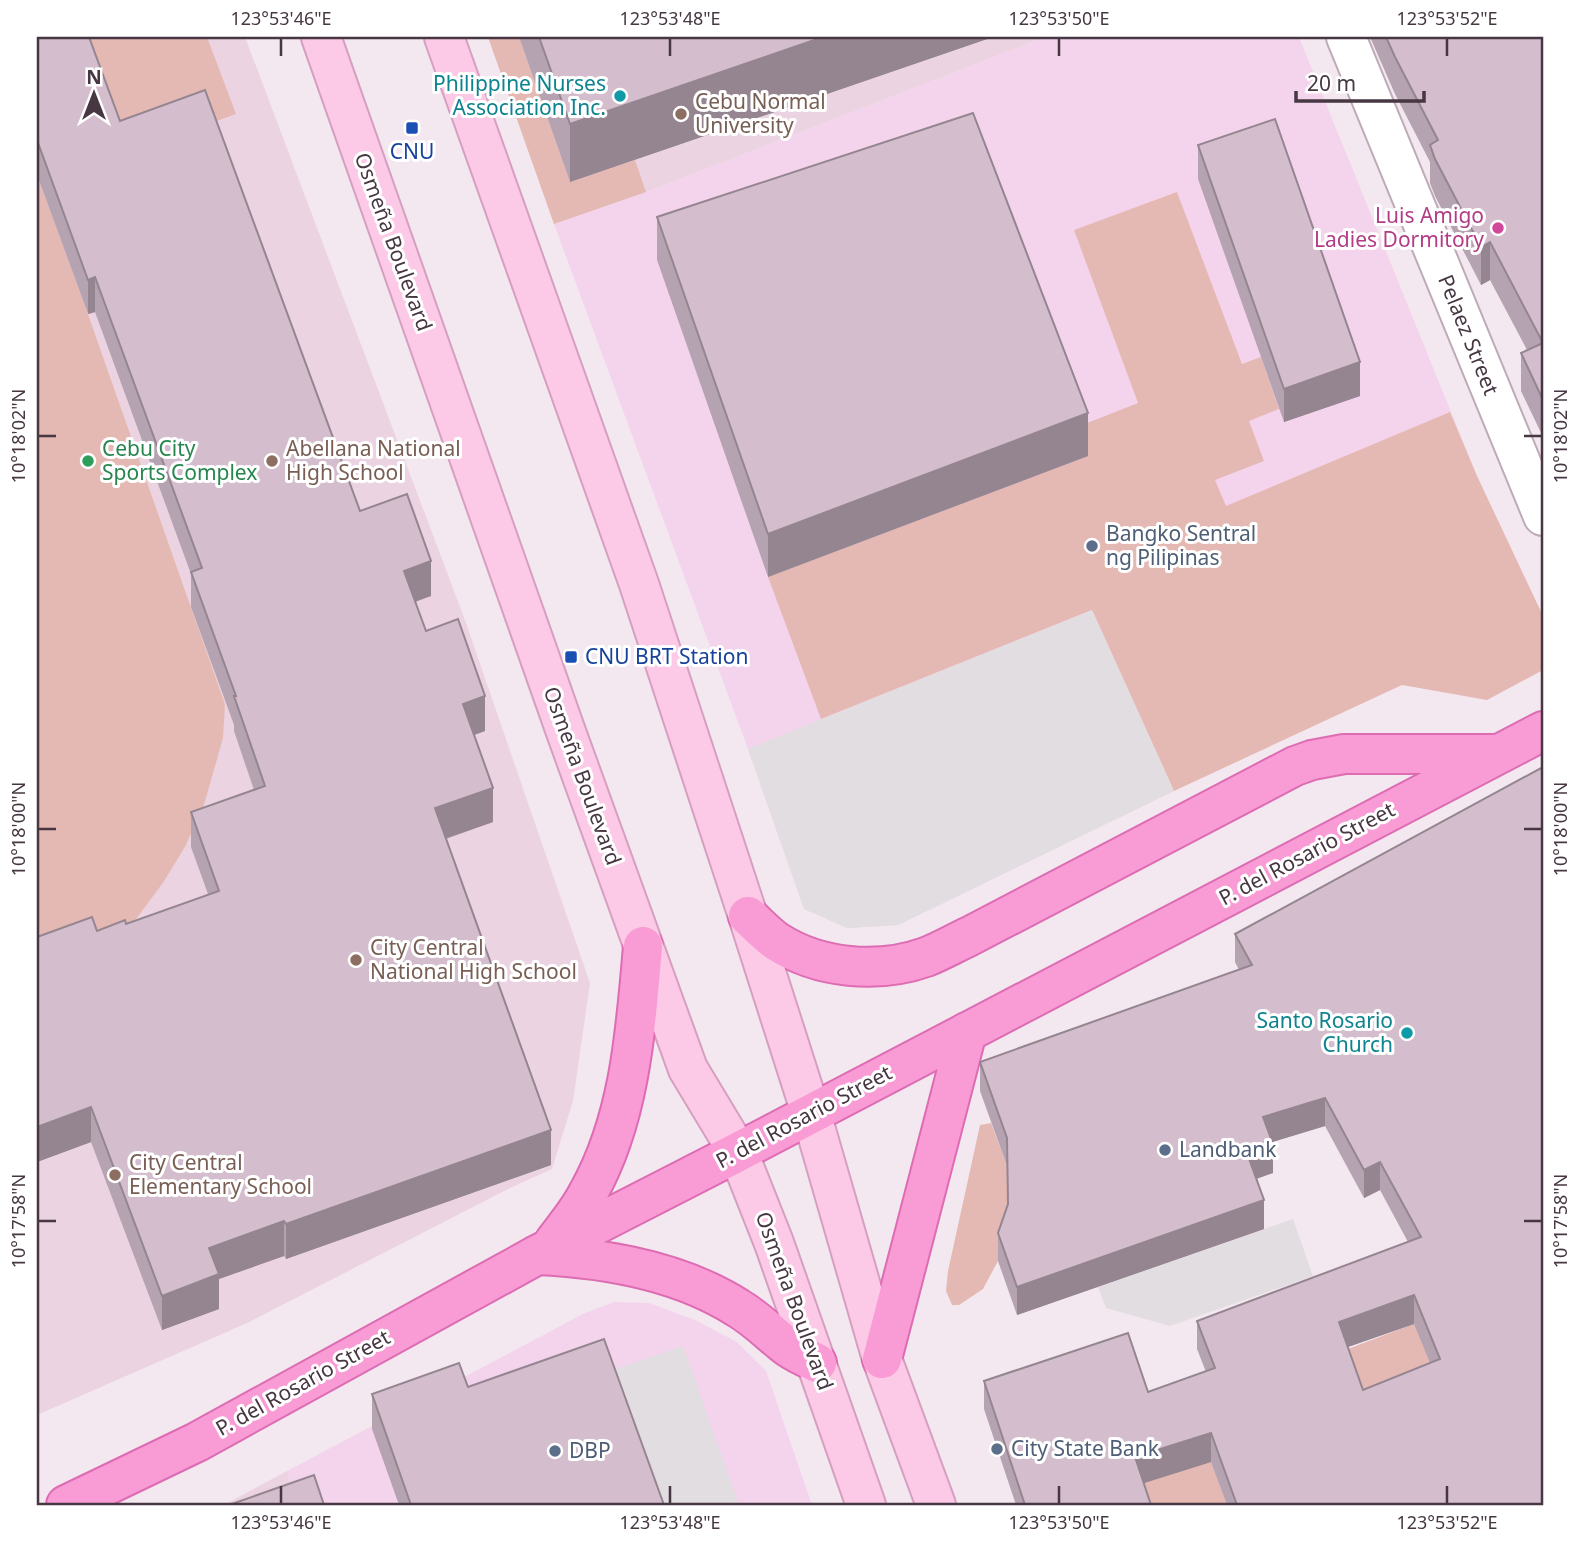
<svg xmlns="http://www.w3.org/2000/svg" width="1580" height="1542" viewBox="0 0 1580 1542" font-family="'Noto Sans',sans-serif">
	<rect width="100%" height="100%" fill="#f3e8ef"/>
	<!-- commercial -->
	<g fill="#f4d4ec">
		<polygon points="1045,37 1299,37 1477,476 1543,616 1543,670 1487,700 1396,683 898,925 847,928 804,909 748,749 554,224 646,192"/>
		<polygon points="614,1302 649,1303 695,1320 737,1342 766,1371 812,1505 297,1505 287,1471 585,1313"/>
	</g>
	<!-- education -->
	<g fill="#ebd3e2">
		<polygon points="37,37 245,37 465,620 590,983 573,1101 552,1169 510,1188 247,1323 37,1415 37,969 122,938 163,883 185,847 204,805 225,704 88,314 37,175"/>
		<polygon points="488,37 1045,37 646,192 554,224"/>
		<polygon points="287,1471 297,1505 224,1505"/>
	</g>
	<!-- green -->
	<g fill="#e5b9b3">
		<polygon points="76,37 207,37 236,114 120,156"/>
		<polygon points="488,37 519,37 570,182 635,160 646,192 554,224"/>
		<polygon points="37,175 88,314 225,704 223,738 204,805 185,847 163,883 122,938 37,969"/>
		<polygon points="1177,192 1242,364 1261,357 1279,409 1249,421 1264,461 1215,480 1226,506 1450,412 1477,476 1543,616 1543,670 1487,700 1402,685 1174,791 1092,610 821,719 768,577 1088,456 1077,427 1138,403 1074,230"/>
		<polygon points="991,1123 1007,1166 1008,1232 998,1261 983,1289 959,1305 952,1305 946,1291 948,1271 980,1125"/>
		<polygon points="1419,1322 1440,1388 1383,1474 1340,1352"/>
		<polygon points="1191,1405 1227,1505 1141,1505 1135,1486"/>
	</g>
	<!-- parking -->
	<g fill="#e2dde0">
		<polygon points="1092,610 1174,791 898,925 847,928 804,909 748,749"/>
		<polygon points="1293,1219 1313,1276 1170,1326 1106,1308 1098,1287"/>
		<polygon points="683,1346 739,1505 652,1505 604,1373"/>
	</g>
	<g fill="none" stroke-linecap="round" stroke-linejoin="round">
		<defs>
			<polyline id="minor" points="1346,37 1543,516"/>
			<g id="secondary">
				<polyline points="321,37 566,732 688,1069 738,1152 774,1243 866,1505"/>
				<polyline points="444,37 639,584 748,916 811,1113 882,1359 936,1505"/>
			</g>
			<g id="primary">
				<path d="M748 916C757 924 766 934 776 941 819 969 878 974 926 957 941 951 955 943 970 936L1295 766 1312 760 1344 754H1493"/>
				<path d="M554 1242C566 1226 579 1211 588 1193 630 1119 636 1029 643 946"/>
				<path d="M537 1255C605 1258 680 1271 738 1308 755 1318 769 1332 784 1344 793 1352 806 1357 817 1363"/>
				<polyline points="882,1359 967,1032"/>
				<polyline points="66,1505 197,1442 537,1255 738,1152 1543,731"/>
			</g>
		</defs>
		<!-- minor casing -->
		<use href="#minor" stroke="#beabb8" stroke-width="42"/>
		<!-- secondary casing -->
		<use href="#secondary" stroke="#d69fc0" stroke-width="42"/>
		<!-- primary casing -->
		<use href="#primary" stroke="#dd6cb3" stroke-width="42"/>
		<!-- minor -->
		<use href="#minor" stroke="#fff" stroke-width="38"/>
		<!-- secondary -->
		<use href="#secondary" stroke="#fccae6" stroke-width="38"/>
		<!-- primary -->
		<use href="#primary" stroke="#f99cd5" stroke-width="38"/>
	</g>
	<!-- wall -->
	<g fill="#b6a3b1" fill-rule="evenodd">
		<polygon points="37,37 120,121 360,511 431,596 415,601 426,631 485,731 474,735 493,822 446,839 551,1165 286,1259 284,1256 219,1279 219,1309 162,1330 91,1142 37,1162 37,937 97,931 126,924 208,894 191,847 191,812 254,790 234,731 234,725 191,607 191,574 95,312 88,314 37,175"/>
		<polygon points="519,37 993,37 570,182"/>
		<polygon points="1370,37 1543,37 1543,437 1521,391 1521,353 1527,350 1490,280 1481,285 1435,196 1430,183 1430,162 1395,94"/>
		<polygon points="1198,145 1360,396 1284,422 1198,179"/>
		<polygon points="657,217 1088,456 768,577 657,260"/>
		<path d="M1543 767V1505H1227L1211 1462 1143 1483 1151 1505H1016L984 1409V1381L1148 1392 1206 1372 1197 1349V1321L1408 1242 1380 1190 1364 1198 1325 1126 1272 1142 1273 1173 1256 1179 1264 1229 1017 1315 998 1261V1233L1008 1205 1007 1166 980 1091V1062L1239 970 1235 962V934ZM1414 1324 1430 1363 1363 1390 1348 1347Z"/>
		<polygon points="468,1387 664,1505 399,1505 372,1429 372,1394"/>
	</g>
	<!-- shaded-wall -->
	<g fill="#948590">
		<polygon points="823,37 993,37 570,182 570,124"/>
		<polygon points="1490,242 1490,280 1481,285 1481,247"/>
		<polygon points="95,277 95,312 88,314 88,280"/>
		<polygon points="1360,362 1360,396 1284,422 1284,389"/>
		<polygon points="1088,413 1088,456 768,577 768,534"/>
		<polygon points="431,561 431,596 404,606 404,571"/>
		<polygon points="485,696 485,731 463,739 463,704"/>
		<polygon points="493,788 493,822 435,842 435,808"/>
		<polygon points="1325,1098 1325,1126 1263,1145 1263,1117"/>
		<polygon points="91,1107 91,1142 37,1162 37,1127"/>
		<polygon points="551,1130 551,1165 286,1259 286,1224"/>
		<polygon points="1273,1144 1273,1173 1247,1182 1247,1153"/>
		<polygon points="1380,1162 1380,1190 1364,1198 1364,1170"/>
		<polygon points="1264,1200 1264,1229 1017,1315 1017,1287"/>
		<polygon points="284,1221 284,1256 219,1279 219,1309 162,1330 162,1296 209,1248"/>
		<polygon points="1414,1295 1414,1324 1339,1350 1339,1322"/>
		<polygon points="1211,1433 1211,1462 1135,1486 1135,1457"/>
	</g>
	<!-- building -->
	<g fill="#d4bece" stroke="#948590" stroke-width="2" fill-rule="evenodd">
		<polygon points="37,37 89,37 120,121 205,90 360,511 407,494 431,561 404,571 426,631 458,619 485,696 463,704 493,788 435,808 551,1130 286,1224 284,1221 209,1248 219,1274 162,1296 91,1107 37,1127 37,937 92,917 97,931 125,920 126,924 219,891 191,812 265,786 234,696 236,696 191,572 202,568 95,277 88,280 37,140"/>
		<polygon points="539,37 823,37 570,124"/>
		<polygon points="1386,37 1543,37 1543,400 1521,353 1543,343 1490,242 1481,247 1435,159 1430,145 1438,140 1395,57"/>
		<polygon points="973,113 1088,413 768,534 657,217"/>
		<polygon points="1275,119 1360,362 1284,389 1198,145"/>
		<path d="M1543 767V1505H1237L1211 1433 1135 1457 1151 1505H1025L984 1381 1128 1333 1148 1392 1215 1368 1197 1321 1421 1237 1380 1162 1364 1170 1325 1098 1263 1117 1273 1144 1247 1153 1264 1200 1017 1287 998 1233 1008 1204 1007 1138 980 1062 1252 965 1235 934ZM1414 1295 1440 1359 1363 1390 1339 1322Z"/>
		<polygon points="604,1339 664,1505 411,1505 372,1394 459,1363 468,1387"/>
		<polygon points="314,1475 324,1505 229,1505"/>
	</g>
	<!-- ticks -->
	<path fill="none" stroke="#463742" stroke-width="2.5" d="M281 38V56M670 38V56M1059 38V56M1447 38V56M38 436H56M1524 436H1542M38 829H56M1524 829H1542M38 1221H56M1524 1221H1542M281 1486V1504M670 1486V1504M1059 1486V1504M1447 1486V1504"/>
	<!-- markers -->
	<g fill="#0f9aa8" stroke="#fff" stroke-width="2.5">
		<circle cx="620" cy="96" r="7"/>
		<circle cx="1407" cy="1033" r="7"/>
	</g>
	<g fill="#8d6e63" stroke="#fff" stroke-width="2.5">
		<circle cx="681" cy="114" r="7"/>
		<circle cx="272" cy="461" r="7"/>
		<circle cx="356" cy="960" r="7"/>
		<circle cx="115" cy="1175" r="7"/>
	</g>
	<g fill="#1a4fb4" stroke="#fff" stroke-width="2.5">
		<rect x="405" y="121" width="14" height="14" rx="3.5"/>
		<rect x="564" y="650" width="14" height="14" rx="3.5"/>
	</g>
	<circle fill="#d1479c" stroke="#fff" stroke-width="2.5" cx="1498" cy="228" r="7"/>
	<circle fill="#2e9e5b" stroke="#fff" stroke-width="2.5" cx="88" cy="461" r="7"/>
	<g fill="#5c6f8a" stroke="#fff" stroke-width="2.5">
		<circle cx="1092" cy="546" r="7"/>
		<circle cx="1165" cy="1150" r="7"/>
		<circle cx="997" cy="1449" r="7"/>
		<circle cx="555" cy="1451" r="7"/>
	</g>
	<g text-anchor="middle" stroke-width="6" stroke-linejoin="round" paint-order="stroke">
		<!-- culture labels -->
		<g font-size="21" fill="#0d838f" stroke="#fff" text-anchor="end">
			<text x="606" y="91">Philippine Nurses<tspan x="606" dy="24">Association Inc.</tspan></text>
			<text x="1393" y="1028">Santo Rosario<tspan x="1393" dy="24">Church</tspan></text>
		</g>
		<!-- education labels -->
		<g font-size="21" fill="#785e54" stroke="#fff" text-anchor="start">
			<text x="695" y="109">Cebu Normal<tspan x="695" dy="24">University</tspan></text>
			<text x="286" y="456">Abellana National<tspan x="286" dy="24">High School</tspan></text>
			<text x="370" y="955">City Central<tspan x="370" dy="24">National High School</tspan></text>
			<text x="129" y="1170">City Central<tspan x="129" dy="24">Elementary School</tspan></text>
		</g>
		<!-- transit labels -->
		<g font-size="21" fill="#164399" stroke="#fff">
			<text x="412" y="159">CNU</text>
			<text x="585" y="664" text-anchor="start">CNU BRT Station</text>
		</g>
		<!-- hotel labels -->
		<g font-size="21" fill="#b23c85" stroke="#fff" text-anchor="end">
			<text x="1484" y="223">Luis Amigo<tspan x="1484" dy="24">Ladies Dormitory</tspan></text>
		</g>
		<!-- street labels -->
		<g font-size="21" fill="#463742" stroke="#fff">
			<text transform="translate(393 242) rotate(70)" y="7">Osmeña Boulevard</text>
			<text transform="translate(1468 335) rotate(68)" y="7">Pelaez Street</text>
			<text transform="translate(582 776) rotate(70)" y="7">Osmeña Boulevard</text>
			<text transform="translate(1307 854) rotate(-28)" y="7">P. del Rosario Street</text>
			<text transform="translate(804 1117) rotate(-28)" y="7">P. del Rosario Street</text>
			<text transform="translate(794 1301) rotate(70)" y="7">Osmeña Boulevard</text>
			<text transform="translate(303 1383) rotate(-29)" y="7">P. del Rosario Street</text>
		</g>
		<!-- leisure labels -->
		<g font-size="21" fill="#27864d" stroke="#fff" text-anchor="start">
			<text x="102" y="456">Cebu City<tspan x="102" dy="24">Sports Complex</tspan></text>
		</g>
		<!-- service labels -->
		<g font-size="21" fill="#4e5e75" stroke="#fff" text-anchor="start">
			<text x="1106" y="541">Bangko Sentral<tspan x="1106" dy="24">ng Pilipinas</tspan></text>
			<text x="1179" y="1157">Landbank</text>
			<text x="1011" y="1456">City State Bank</text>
			<text x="569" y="1458">DBP</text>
		</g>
	</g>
	<!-- border -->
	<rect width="1580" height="1542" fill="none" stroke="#ffffff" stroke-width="77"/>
	<!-- north arrow -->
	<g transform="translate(94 94)" stroke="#ffffff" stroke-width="5" paint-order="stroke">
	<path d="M0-5L12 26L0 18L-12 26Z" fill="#463742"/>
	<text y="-10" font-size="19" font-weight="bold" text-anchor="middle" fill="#463742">N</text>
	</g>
	<!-- scale -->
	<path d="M1296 91v10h128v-10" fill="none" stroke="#463742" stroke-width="3.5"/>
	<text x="1307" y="91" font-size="21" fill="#463742" stroke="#ffffff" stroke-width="5" paint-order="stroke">20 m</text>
	<rect x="38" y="38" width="1504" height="1466" fill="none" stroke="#463742" stroke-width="2.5"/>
	<g font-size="18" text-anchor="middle" fill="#463742">
		<text x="281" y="25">123°53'46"E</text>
		<text x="670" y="25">123°53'48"E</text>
		<text x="1059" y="25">123°53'50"E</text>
		<text x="1447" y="25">123°53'52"E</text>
		<text transform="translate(19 436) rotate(-90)" y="6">10°18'02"N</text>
		<text transform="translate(1561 436) rotate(-90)" y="6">10°18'02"N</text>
		<text transform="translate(19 829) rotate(-90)" y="6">10°18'00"N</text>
		<text transform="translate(1561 829) rotate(-90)" y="6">10°18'00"N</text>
		<text transform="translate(19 1221) rotate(-90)" y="6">10°17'58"N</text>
		<text transform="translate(1561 1221) rotate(-90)" y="6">10°17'58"N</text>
		<text x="281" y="1529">123°53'46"E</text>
		<text x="670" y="1529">123°53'48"E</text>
		<text x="1059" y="1529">123°53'50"E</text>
		<text x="1447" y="1529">123°53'52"E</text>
	</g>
</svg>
